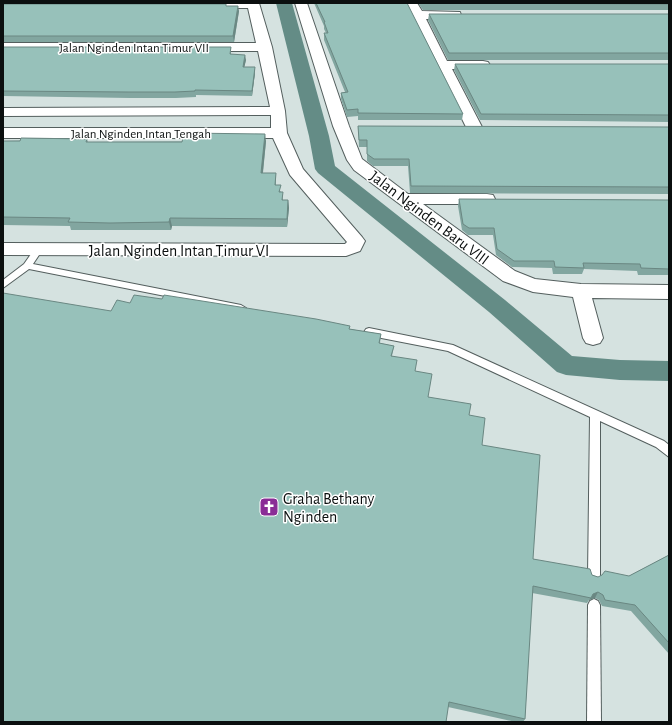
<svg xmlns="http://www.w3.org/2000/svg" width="672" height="725" viewBox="0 0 672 725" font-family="'Alegreya Sans',sans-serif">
	<rect width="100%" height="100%" fill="#d5e2e0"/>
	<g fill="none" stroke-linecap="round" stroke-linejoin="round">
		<!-- canal -->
		<polygon fill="#648c86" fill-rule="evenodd" points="276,3 292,3 329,136 335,166 505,300 572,356 620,360 669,361 669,381 620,380 566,375 557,372 489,312 318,173 315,169 309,136"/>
		<defs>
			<g id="lane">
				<polygon points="39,246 43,249 33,264 241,305 246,308 241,311 29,269 3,288 3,280 24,264 36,247"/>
				<polygon points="369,328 453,345 664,441 669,445 669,457 656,447 600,421 600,576 598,580 594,582 590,580 588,576 590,417 448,351 366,335 364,332 366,329"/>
				<polygon points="594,599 598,601 600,605 601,722 587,722 588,605 590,601"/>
			</g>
			<g id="street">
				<polygon points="3,3 259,3 272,47 285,111 287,133 303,169 362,237 365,241 360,251 346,256 3,255 3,243 345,244 347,242 290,175 273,138 3,138 3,128 271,128 271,115 3,116 3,108 270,107 258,51 3,51 3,43 256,43 248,8 3,8"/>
				<polygon points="295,3 307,3 349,126 362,159 366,162 408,194 487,194 493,195 495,199 493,203 487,204 423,204 515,271 535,279 581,284 669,285 669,299 592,298 603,338 600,343 593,345 586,343 583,338 573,297 533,292 503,281 354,170 347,160 333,126"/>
				<polygon points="407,3 417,3 422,11 460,12 461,15 460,18 455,19 426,19 447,61 483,61 488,62 490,65 488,68 483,69 452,69 482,127 479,130 474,132 469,130 466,127 406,5"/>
			</g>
		</defs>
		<!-- lane casing -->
		<use href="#lane" stroke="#545f5e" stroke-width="2"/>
		<!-- street casing -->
		<use href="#street" stroke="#545f5e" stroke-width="2"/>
		<!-- lane -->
		<use href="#lane" fill="#fff" fill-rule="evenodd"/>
		<!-- street -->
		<use href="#street" fill="#fff" fill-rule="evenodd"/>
	</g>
	<!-- wall -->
	<g fill="#82a6a0">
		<polygon points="314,3 407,3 463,114 462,120 358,120 358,116 347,117 341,99 341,93 345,92 324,40 324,33 326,33 324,29 324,26"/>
		<polygon points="418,3 669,3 669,10 423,10"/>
		<polygon points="3,4 226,6 239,11 234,42 3,42"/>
		<polygon points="429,14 669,14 669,60 448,60 428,20"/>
		<polygon points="3,47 231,47 231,54 246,60 244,67 255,73 252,96 196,95 196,97 176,98 130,98 3,96"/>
		<polygon points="455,64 669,64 669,122 480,120 454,70"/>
		<polygon points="358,126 669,127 669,194 410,193 408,166 373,166 367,161 367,147 359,147"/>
		<polygon points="87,139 88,142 266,141 263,173 276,173 276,185 281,192 283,200 288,200 289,208 287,227 172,226 171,230 71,230 70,226 3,225 3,141"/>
		<polygon points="459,199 669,200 669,275 638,275 637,271 584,269 582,274 553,274 552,268 512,267 496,255 493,235 468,235 462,230 458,206"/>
		<polygon points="130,303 350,329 381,334 380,343 394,346 392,356 415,371 428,397 469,415 482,445 533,559 592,575 598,577 629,576 669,555 669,654 631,611 602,606 599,600 595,598 589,600 587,603 532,593 525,719 523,722 516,722 448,707 111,311"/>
	</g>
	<!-- shaded-wall -->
	<g fill="#6a8782">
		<polygon points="238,6 239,11 234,42 233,36"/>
		<polygon points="245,55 246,60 243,73 243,67"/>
		<polygon points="255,67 255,73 252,96 252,91"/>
		<polygon points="265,134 266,141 262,180 261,173"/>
		<polygon points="288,200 289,208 287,227 287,219"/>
		<polygon points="170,218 172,226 171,230 169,222"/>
		<polygon points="598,592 595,598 589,600 593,594"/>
	</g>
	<!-- building -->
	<g fill="#97c1ba" stroke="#6a8782">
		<polygon points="316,3 407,3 463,114 358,113 358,109 347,110 341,93 348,92 324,33 328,33 324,22 325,22"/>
		<polygon points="423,3 669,3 669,4"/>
		<polygon points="3,4 226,4 226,6 238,6 233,36 3,36"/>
		<polygon points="429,14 669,14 669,53 449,53"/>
		<polygon points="3,47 231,47 230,54 245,55 243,67 255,67 252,91 195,90 195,91 175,92 128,92 3,91"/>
		<polygon points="455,64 669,64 669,115 481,114"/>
		<polygon points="358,126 669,127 669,187 411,186 409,159 374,159 367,154 367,140 359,140"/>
		<polygon points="184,133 265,134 261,173 276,173 275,185 281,185 279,192 283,192 282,200 288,200 287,219 170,218 169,222 110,223 68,222 70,218 3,217 3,141 20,141 21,138 87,139 86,142 182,142"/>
		<polygon points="459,199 669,200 669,269 641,268 640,264 583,263 584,268 555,267 554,261 514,261 497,249 494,228 469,228 463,224"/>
		<polygon points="3,293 111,311 117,300 130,303 134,295 162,299 164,295 316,319 350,326 349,329 381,334 379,343 394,346 391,356 417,360 415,371 432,374 428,397 471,404 469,415 485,418 482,445 540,455 533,559 590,569 592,575 598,577 602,575 605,571 629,576 669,555 669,643 635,605 605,600 603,595 598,592 593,594 591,598 533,586 525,719 449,702 446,722 3,722"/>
	</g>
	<!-- icons -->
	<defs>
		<symbol id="church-square" viewBox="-11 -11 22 22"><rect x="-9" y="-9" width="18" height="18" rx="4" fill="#8a2c96" stroke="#fff"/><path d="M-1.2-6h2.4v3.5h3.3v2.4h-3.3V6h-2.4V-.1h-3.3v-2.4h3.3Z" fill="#fff"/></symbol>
	</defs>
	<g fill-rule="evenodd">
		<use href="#church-square" x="258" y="496" width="22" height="22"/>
	</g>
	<g text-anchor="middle" stroke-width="3" stroke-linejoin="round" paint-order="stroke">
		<!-- far-street labels -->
		<g font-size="13" fill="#0b0f0f" stroke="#fff">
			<text x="134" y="52">Jalan Nginden Intan Timur VII</text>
			<text x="141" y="138">Jalan Nginden Intan Tengah</text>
		</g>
		<!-- street labels -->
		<g font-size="16" fill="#0b0f0f" stroke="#fff">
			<text transform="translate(430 217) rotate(37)" y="6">Jalan Nginden Baru VIII</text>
			<text x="179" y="256">Jalan Nginden Intan Timur VI</text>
		</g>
		<!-- poi labels -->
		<g font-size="16" fill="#0b0f0f" stroke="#fff" text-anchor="start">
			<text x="283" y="504">Graha Bethany<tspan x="283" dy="18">Nginden</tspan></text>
		</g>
	</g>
	<!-- border -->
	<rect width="672" height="725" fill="none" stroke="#0b0f0f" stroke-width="8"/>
</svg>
